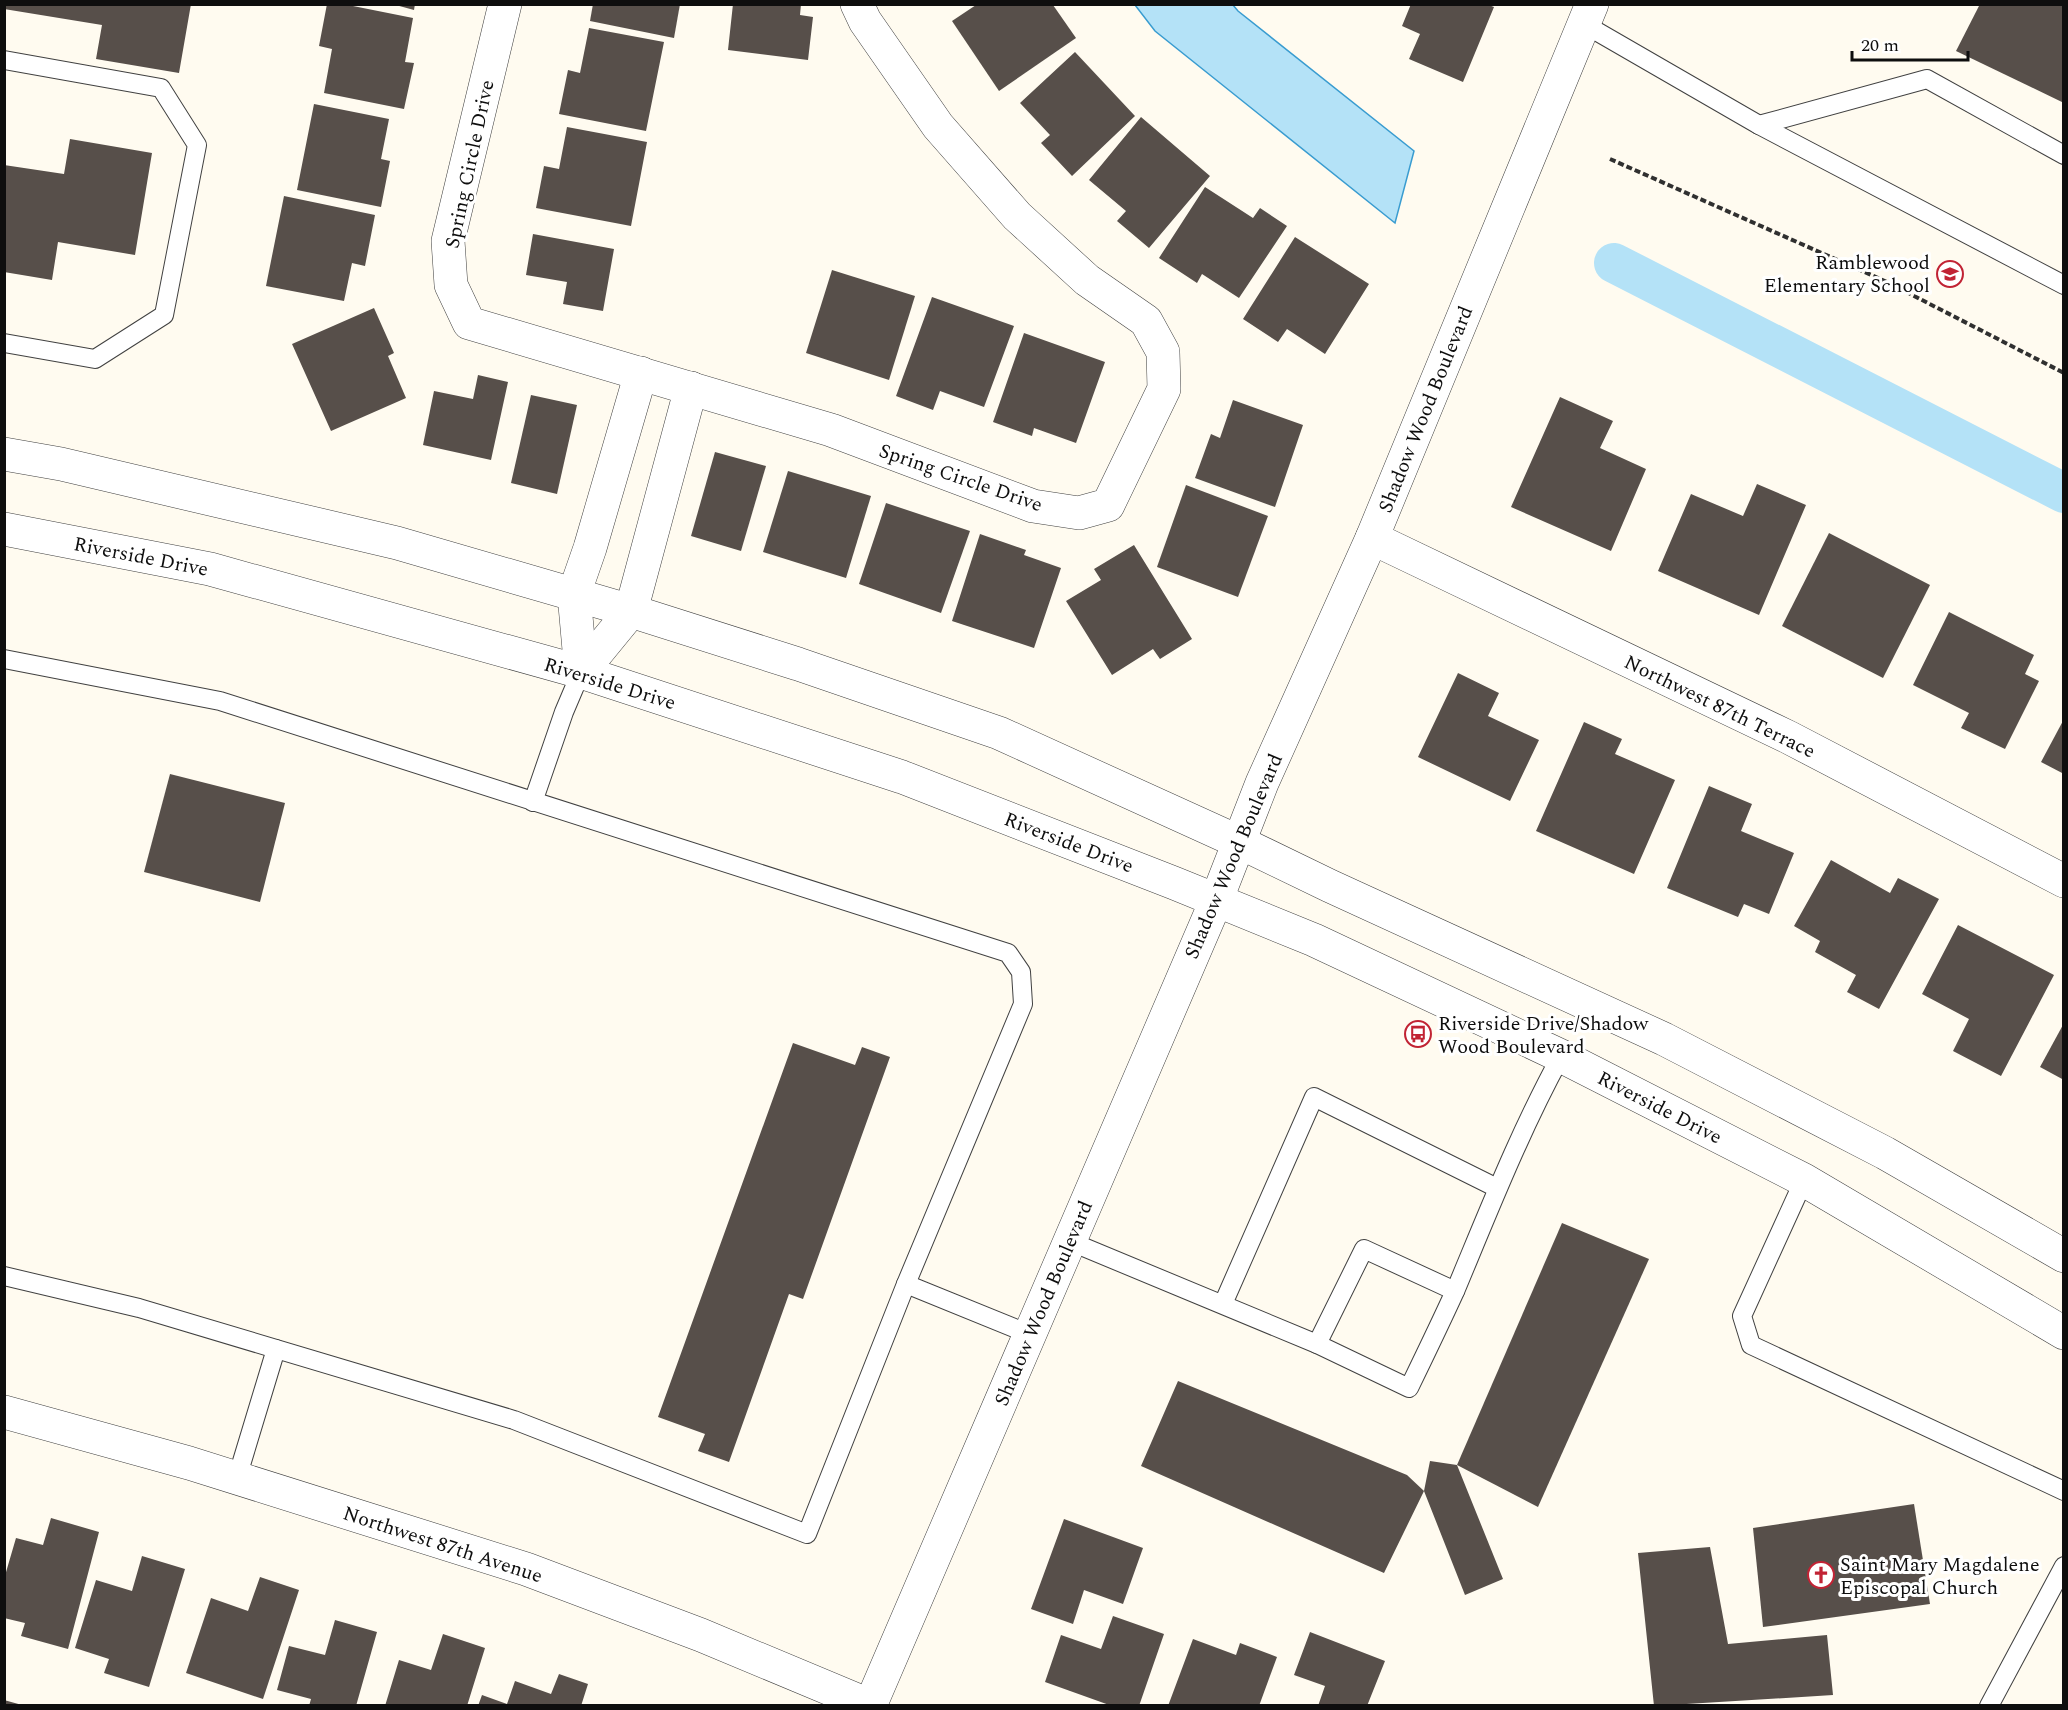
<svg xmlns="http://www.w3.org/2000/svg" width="2068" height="1710" viewBox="0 0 2068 1710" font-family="Spectral,serif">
	<rect width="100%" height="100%" fill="#fffbf0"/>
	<!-- water -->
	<polygon fill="#b4e2f7" stroke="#399cd0" stroke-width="1.5" points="1135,5 1233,5 1238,11 1414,151 1395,223 1155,31"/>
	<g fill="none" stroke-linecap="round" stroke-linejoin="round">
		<!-- canal -->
		<polyline stroke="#b4e2f7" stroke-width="40" points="1614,263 2064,493"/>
	</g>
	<!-- building -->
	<g fill="#574f4a">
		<polygon points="4,4 191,4 179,73 96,59 102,25 4,9"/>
		<polygon points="327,4 343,4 413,18 405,62 414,63 404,109 324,93 332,49 319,46"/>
		<polygon points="392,4 415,4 414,10"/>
		<polygon points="593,4 680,4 674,38 590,21"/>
		<polygon points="733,4 801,4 800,15 813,17 808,60 728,50"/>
		<polygon points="1411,4 1486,4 1494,7 1463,82 1409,59 1420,34 1402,26"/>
		<polygon points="1980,4 2064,4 2064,103 1956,51"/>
		<polygon points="976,5 1053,5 1076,38 999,91 952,21"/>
		<polygon points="589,28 664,42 646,131 559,114 568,70 580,73"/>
		<polygon points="1075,52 1135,116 1072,176 1041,143 1050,135 1020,103"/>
		<polygon points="314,104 389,119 381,159 390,161 381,207 297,190"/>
		<polygon points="1141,117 1210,176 1149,248 1117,221 1126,211 1089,180"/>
		<polygon points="567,127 647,142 631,226 536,208 544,166 559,169"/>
		<polygon points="70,139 152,153 135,255 58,242 52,280 4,272 4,165 64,174"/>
		<polygon points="1205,187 1253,218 1260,208 1287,226 1239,298 1202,274 1197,283 1159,258"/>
		<polygon points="284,196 375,215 365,266 352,263 344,301 266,286"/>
		<polygon points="533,234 614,249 603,311 563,304 567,282 526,275"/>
		<polygon points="1295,237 1369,284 1325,354 1287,329 1278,342 1243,319"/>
		<polygon points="832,270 915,296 889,380 806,353"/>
		<polygon points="932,297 1014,326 984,407 940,391 933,410 896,396"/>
		<polygon points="374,308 394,353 388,356 406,398 331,431 292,344"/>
		<polygon points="1024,333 1105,362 1076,443 1034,428 1032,436 993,422"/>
		<polygon points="478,375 508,382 491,460 423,445 434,391 473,399"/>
		<polygon points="531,395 577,405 557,494 511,483"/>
		<polygon points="1560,397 1613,421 1600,448 1646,469 1611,551 1511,507"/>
		<polygon points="1233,400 1303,425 1275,507 1195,478 1211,434 1220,438"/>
		<polygon points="715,452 766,466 741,551 691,536"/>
		<polygon points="788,471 871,496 846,578 763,552"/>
		<polygon points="1757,484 1806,505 1759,615 1658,571 1691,494 1743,516"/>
		<polygon points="1186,485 1268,516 1238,597 1157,567"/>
		<polygon points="886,503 970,531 941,613 859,584"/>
		<polygon points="1829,533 1930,585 1883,678 1782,626"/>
		<polygon points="980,534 1026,550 1024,555 1061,568 1034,648 952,621"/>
		<polygon points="1134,545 1192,639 1160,659 1153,649 1112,675 1066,601 1101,580 1094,569"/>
		<polygon points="1949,612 2034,655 2025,674 2039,681 2005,749 1961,728 1969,713 1913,685"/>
		<polygon points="1458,673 1499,693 1488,716 1539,740 1510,801 1418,757"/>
		<polygon points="2064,719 2064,774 2041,762"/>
		<polygon points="1584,722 1622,739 1615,754 1675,780 1634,874 1536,831"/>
		<polygon points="170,774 285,803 260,902 144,872"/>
		<polygon points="1709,786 1752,804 1741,831 1794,853 1769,914 1744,904 1738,917 1667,888"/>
		<polygon points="1831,860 1890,893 1898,878 1939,899 1879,1009 1847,992 1856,975 1815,952 1820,941 1794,926"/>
		<polygon points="1958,925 2054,975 2001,1076 1953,1051 1969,1019 1922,994"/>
		<polygon points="2064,1023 2064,1080 2040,1067"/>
		<polygon points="793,1043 855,1065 862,1047 890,1057 803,1299 789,1294 729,1462 698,1451 705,1434 658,1417"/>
		<polygon points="1562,1223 1649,1259 1538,1507 1457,1465"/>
		<polygon points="1178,1381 1407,1475 1424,1491 1430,1461 1457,1465 1503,1579 1465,1595 1424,1491 1384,1573 1141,1466"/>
		<polygon points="1914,1504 1930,1604 1763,1627 1753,1528"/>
		<polygon points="51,1518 99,1532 68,1649 21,1636 25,1623 4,1618 4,1579 16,1538 43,1545"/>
		<polygon points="1064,1519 1143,1548 1123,1604 1084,1590 1073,1624 1031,1609"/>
		<polygon points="1710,1547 1728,1644 1827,1635 1833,1695 1654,1706 1638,1553"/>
		<polygon points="142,1556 185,1569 149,1687 104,1673 109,1659 75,1648 96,1580 132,1591"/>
		<polygon points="260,1577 299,1590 263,1699 186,1673 211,1598 248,1611"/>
		<polygon points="1113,1616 1164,1634 1139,1706 1112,1706 1045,1682 1061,1635 1101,1649"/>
		<polygon points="335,1620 377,1632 356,1706 309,1706 311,1699 277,1690 289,1646 325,1655"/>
		<polygon points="1310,1632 1385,1661 1367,1706 1318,1706 1325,1686 1294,1675"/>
		<polygon points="443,1634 485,1648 467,1706 385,1706 399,1660 431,1670"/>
		<polygon points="1193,1639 1236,1655 1240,1643 1277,1657 1259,1706 1168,1706"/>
		<polygon points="559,1674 588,1684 581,1706 478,1706 482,1695 507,1704 515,1681 551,1694"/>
		<polygon points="4,1700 22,1705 22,1706 4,1706"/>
	</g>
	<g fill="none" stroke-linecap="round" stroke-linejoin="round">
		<defs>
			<g id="service">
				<polyline points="1584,24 1759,125 2064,285"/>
				<polyline points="4,60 161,88 197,145 164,315 95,359 4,343"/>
				<polyline points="1759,125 1927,79 2064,155"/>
				<polyline points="4,659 220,701 1008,953 1021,972 1023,1004 906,1284 807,1534 514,1420 139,1308 4,1276"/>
				<polyline points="533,802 564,712 581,672"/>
				<polyline points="1804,1180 1742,1316 1751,1345 2064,1491"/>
				<path d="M1069 1241 1317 1344 1409 1388C1425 1355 1441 1322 1456 1289 1489 1210 1520 1131 1561 1056"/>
				<polyline points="906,1284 1029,1334"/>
				<polyline points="1223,1304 1314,1097 1497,1188"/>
				<polyline points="1317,1344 1364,1249 1455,1291"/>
				<polyline points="237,1478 276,1349"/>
				<polyline points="1989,1706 2064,1566"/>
			</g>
			<g id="minor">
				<polyline points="505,4 448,241 451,285 469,323 831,430 1033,506 1079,513 1108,505 1164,389 1163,352 1146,321 1087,280 1017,216 938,126 865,21 857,4"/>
				<polyline points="1372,538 1788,737 2064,881"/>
				<polyline points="581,672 574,594 590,548 641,373"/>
				<polyline points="581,672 631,611 691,388"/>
				<polyline points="4,1412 189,1463 526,1569 701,1635 871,1706"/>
				<polyline points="870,1706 1216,901 1262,783 1372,538 1592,4"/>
			</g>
			<g id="tertiary">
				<polyline points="4,454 61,464 397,543 631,611 798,664 999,733 1239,842 1330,886 1664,1039 1885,1153 2064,1256"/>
				<polyline points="4,529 210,569 581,672 902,777 1174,883 1314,940 1561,1056 1804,1180 2064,1333"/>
			</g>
		</defs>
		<!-- service casing -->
		<use href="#service" stroke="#414141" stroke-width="20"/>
		<!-- minor casing -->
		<use href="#minor" stroke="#414141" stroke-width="34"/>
		<!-- tertiary casing -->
		<use href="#tertiary" stroke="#414141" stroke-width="34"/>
		<!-- path -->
		<polyline stroke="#303030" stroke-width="4" stroke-dasharray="6 3" stroke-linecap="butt" points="1610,159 1887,282 2064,373"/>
		<!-- service -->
		<use href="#service" stroke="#fff" stroke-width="18"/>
		<!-- minor -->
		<use href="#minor" stroke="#fff" stroke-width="33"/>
		<!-- tertiary -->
		<use href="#tertiary" stroke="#fff" stroke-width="33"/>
	</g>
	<!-- icons -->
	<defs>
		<symbol id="school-ring" viewBox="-11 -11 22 22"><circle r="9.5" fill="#fff" stroke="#c12334" stroke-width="1.5"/><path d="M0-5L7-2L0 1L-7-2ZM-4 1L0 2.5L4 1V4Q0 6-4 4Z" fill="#c12334"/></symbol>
		<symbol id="bus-ring" viewBox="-11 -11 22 22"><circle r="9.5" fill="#fff" stroke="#c12334" stroke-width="1.5"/><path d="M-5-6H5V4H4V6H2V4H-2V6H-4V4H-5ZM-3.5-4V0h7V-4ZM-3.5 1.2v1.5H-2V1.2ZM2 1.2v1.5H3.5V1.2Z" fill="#c12334"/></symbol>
		<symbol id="church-ring" viewBox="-11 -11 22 22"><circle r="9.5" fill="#fff" stroke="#c12334" stroke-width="1.5"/><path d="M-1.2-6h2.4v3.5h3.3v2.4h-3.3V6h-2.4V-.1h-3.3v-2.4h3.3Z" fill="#c12334"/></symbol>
	</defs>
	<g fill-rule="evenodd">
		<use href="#school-ring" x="1935" y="259" width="30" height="30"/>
		<use href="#bus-ring" x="1403" y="1019" width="30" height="30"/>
		<use href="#church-ring" x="1806" y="1560" width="30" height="30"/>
	</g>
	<g text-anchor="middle" stroke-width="6" stroke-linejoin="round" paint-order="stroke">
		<!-- street labels -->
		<g font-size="20" fill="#0e0e0e" stroke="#fff">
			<text transform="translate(469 164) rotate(-78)" y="7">Spring Circle Drive</text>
			<text transform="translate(1425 409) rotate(-68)" y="7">Shadow Wood Boulevard</text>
			<text transform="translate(961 477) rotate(19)" y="7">Spring Circle Drive</text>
			<text transform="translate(141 556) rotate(11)" y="7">Riverside Drive</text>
			<text transform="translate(610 683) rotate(17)" y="7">Riverside Drive</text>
			<text transform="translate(1720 706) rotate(26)" y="7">Northwest 87th Terrace</text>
			<text transform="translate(1069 842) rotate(21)" y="7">Riverside Drive</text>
			<text transform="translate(1233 856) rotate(-67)" y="7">Shadow Wood Boulevard</text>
			<text transform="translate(1660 1107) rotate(27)" y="7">Riverside Drive</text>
			<text transform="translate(1043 1303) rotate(-67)" y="7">Shadow Wood Boulevard</text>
			<text transform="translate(443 1544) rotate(18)" y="7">Northwest 87th Avenue</text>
		</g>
		<!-- poi labels -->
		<g font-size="20" fill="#0e0e0e" stroke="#fff" text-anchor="start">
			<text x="1930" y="269" text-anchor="end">Ramblewood<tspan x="1930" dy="23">Elementary School</tspan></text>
			<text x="1438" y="1030">Riverside Drive/Shadow<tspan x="1438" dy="23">Wood Boulevard</tspan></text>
			<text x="1840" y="1571">Saint Mary Magdalene<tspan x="1840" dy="23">Episcopal Church</tspan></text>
		</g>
	</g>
	<!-- border -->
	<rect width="2068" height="1710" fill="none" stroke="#0e0e0e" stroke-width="12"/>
	<!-- scale -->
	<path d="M1852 51v9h116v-9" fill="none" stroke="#0e0e0e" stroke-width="3"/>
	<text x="1861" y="51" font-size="18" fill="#0e0e0e" stroke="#ffffff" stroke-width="4.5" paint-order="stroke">20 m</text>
</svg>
